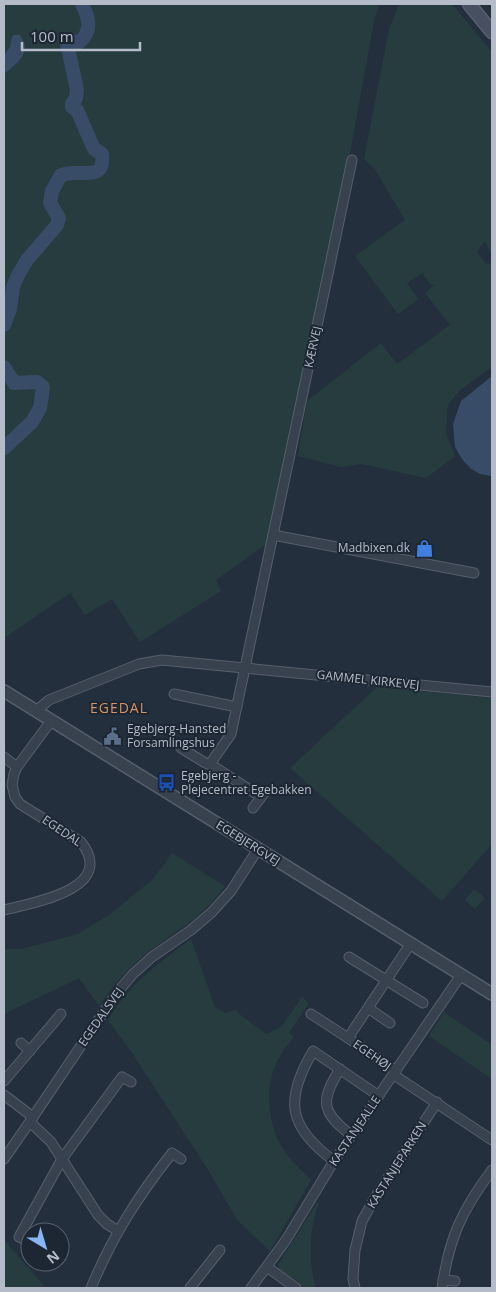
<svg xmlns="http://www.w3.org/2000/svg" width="496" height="1292" viewBox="0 0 496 1292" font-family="'Open Sans',sans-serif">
	<rect width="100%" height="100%" fill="#242f3e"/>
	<!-- green -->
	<g fill="#263c3f">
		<polygon points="4,4 380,4 374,21 349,159 269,542 216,580 221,591 140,642 112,599 85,615 70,593 4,638 4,74 17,63 11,43 10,47 4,55"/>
		<polygon points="399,4 452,4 492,52 492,254 490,252 485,241 477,252 486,264 492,263 492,367 459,391 448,405 446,433 455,456 426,478 362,464 341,467 298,456 307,401 381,343 397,364 450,325 425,293 434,285 430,284 422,273 407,283 418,299 398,314 355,256 405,220 374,168 364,159 389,29"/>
		<polygon points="377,687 492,698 492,844 442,901 290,768"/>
		<path d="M172 853 225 886C216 898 206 909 194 919 179 931 162 941 147 953 128 968 112 986 99 1006L79 978 4 1014V949H21L78 934 112 913 153 879Z"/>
		<polygon points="474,889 485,898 475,909 465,900"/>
		<path d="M191 939 215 1007 225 1013 237 1010 238 1013 266 1034 281 1027 302 997 309 1003 289 1033 294 1037C289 1043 284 1049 280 1056 263 1084 267 1126 285 1152 292 1162 303 1171 311 1180L270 1251 238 1221 205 1165 132 1053 108 1020C127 986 160 962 191 939Z"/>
		<polygon points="444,1012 492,1045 492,1079 429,1036"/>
		<path d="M320 1198C310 1228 307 1258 316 1288H304L297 1281 278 1269V1265Z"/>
		<polygon points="4,1240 46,1288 4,1288"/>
	</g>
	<!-- water -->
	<g fill="#394c67">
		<path d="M14 35H20C33 52 17 64 4 74V55L10 47 12 37Z"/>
		<polygon points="492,376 492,475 491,476 480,474 470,468 462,459 455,447 453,424 461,401"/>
	</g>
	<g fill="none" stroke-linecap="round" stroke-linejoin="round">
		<!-- river -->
		<g stroke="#394c67" stroke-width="14">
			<path d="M4 325 10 309 13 287 18 275 27 260 57 225 59 218 50 203 52 191 61 175C65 174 69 173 73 173 89 172 105 178 102 154L94 149 77 110 72 107V104L76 98 77 90 67 43 70 40 78 43C93 32 89 18 82 4"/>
			<polyline points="4,367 14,383 37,382 43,387 40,408 32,422 4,448"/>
		</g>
		<defs>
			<g id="minor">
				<polyline points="273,535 474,573"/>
				<polyline points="174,694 237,707"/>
				<polyline points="36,711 49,700 139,664 162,660 492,692"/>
				<polyline points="181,748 207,764 210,764 231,734 352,160"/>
				<polyline points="4,757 17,767"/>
				<polyline points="210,764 261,797"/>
				<polyline points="253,808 265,792"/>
				<path d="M4 910C32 903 118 889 81 842L20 804 15 797 12 785 14 774 17 767 51 721"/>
				<polyline points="349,957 423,1003"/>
				<polyline points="368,1008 390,1023"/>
				<polyline points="311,1014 348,1038"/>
				<polyline points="21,1043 30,1051"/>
				<path d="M340 1069C320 1101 321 1112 351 1135"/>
				<polyline points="396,1071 348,1038 411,943"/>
				<polyline points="394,1075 492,1140"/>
				<polyline points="4,1081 61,1014"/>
				<polyline points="4,1095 33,1117"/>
				<polyline points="30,1122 51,1142 98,1215 107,1224 118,1231"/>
				<polyline points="4,1159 33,1117 115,995 133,974 152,957 191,930 212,912 231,891 258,849"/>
				<path d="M334 1161C288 1127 284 1100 313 1051L379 1096"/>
				<polyline points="28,1241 19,1237 62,1159 122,1077 131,1082"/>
				<polyline points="267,1267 296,1288"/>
				<polyline points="443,1280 455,1281"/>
				<path d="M91 1288C112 1237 138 1196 172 1153L181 1159"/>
				<polyline points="190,1288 220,1250"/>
				<polyline points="251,1288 286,1240 334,1161 461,975"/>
				<polyline points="355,1288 353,1279 355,1250 362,1221 376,1196 437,1102"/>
				<path d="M442 1288C449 1238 462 1210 492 1170"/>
			</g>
			<polyline id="tertiary" points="4,691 492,994"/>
			<polyline id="secondary" points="469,4 492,32"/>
		</defs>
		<!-- minor casing -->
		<use href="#minor" stroke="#565f6c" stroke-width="11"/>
		<!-- tertiary casing -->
		<use href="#tertiary" stroke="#565f6c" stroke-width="14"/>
		<!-- secondary casing -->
		<use href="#secondary" stroke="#565f6c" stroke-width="15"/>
		<!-- minor -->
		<use href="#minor" stroke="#38414e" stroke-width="9"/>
		<!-- tertiary -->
		<use href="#tertiary" stroke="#38414e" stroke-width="11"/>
		<!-- secondary -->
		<use href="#secondary" stroke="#465061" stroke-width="12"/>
	</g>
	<!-- icons -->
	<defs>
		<symbol id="shop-bare" viewBox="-9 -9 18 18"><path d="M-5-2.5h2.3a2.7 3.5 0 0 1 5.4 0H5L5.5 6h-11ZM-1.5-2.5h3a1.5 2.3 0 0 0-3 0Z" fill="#3f7fe0" stroke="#1d2633" stroke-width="2.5" paint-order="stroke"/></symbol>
		<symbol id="civic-bare" viewBox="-9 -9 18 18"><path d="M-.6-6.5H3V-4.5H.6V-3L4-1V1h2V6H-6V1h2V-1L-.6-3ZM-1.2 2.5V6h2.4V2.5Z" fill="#5c6f8a" stroke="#1d2633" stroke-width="2.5" paint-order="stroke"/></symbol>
		<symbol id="bus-bare" viewBox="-9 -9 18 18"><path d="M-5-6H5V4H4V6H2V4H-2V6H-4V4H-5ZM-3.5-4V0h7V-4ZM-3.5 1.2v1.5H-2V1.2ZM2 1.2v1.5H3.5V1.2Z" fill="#1a4fb4" stroke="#1d2633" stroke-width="2.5" paint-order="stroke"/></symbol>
	</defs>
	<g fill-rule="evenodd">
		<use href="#shop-bare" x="412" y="536" width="25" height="25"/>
		<use href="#civic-bare" x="100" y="724" width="25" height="25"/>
		<use href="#bus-bare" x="154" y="770" width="25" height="25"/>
	</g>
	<g text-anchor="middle" stroke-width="4" stroke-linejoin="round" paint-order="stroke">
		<!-- street labels -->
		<g font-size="12" fill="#b4bcc9" stroke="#1d2633">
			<text transform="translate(313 347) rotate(-78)" y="4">KÆRVEJ</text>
			<text transform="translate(368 680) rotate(6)" y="4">GAMMEL KIRKEVEJ</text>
			<text transform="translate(62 831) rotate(34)" y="4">EGEDAL</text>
			<text transform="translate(248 843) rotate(32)" y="4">EGEBJERGVEJ</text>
			<text transform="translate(101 1017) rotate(-55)" y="4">EGEDALSVEJ</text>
			<text transform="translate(372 1055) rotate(35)" y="4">EGEHØJ</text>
			<text transform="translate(355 1131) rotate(-56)" y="4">KASTANJEALLE</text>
			<text transform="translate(397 1165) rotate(-58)" y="4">KASTANJEPARKEN</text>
		</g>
		<!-- poi labels -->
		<g font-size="12" fill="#b4bcc9" stroke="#1d2633" text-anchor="start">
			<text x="410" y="552" text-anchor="end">Madbixen.dk</text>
			<text x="127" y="733">Egebjerg-Hansted<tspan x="127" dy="14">Forsamlingshus</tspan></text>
			<text x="181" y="780">Egebjerg -<tspan x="181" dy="14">Plejecentret Egebakken</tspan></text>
		</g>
		<!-- neighbourhood labels -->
		<g font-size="14" letter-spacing="1" fill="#d59563" stroke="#1d2633">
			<text x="119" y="713">EGEDAL</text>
		</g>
	</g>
	<!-- border -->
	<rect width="496" height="1292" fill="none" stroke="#b4bcc9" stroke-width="10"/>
	<!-- north arrow -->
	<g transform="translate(45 1247) rotate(142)"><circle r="24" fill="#1d2633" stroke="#59626f"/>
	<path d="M0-4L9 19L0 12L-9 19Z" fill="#8ab4f8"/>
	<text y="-8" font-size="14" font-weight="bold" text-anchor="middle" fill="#b4bcc9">N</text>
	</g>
	<!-- scale -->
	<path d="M22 42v8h118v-8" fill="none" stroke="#b4bcc9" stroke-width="2.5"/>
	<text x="30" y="42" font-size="15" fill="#b4bcc9" stroke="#1d2633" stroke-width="4" paint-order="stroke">100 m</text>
</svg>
